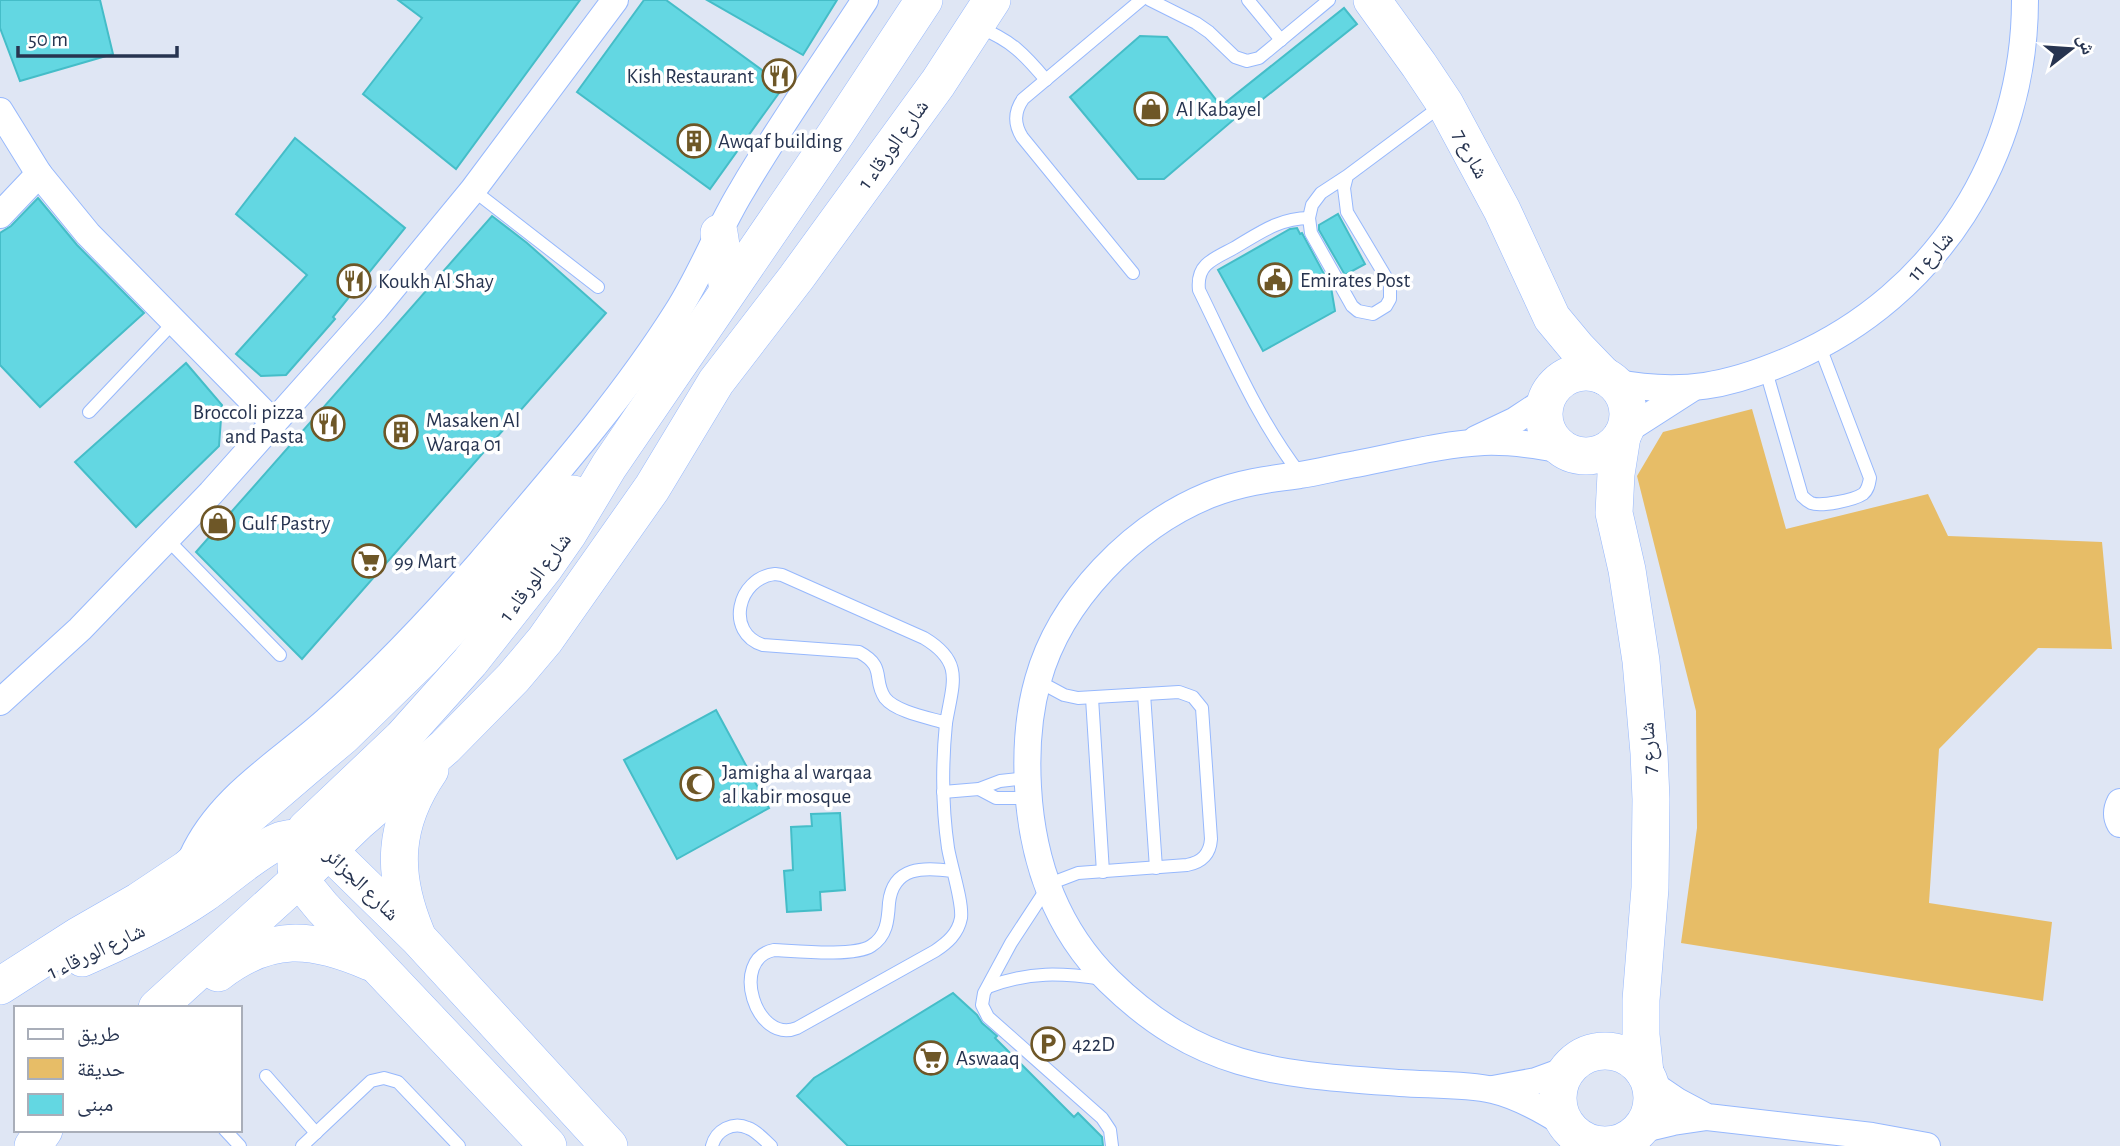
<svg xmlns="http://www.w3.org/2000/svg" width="2120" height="1146" viewBox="0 0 2120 1146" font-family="'Alegreya Sans','Noto Naskh Arabic',sans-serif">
	<rect width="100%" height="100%" fill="#dfe6f4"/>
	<!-- green -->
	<polygon fill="#e7bd67" points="1752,409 1786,529 1928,494 1948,536 2102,542 2112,649 2038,648 1939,749 1929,903 2052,922 2043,1001 1681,943 1697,828 1696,711 1637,476 1663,432"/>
	<!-- building -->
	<g fill="#63d7e2" stroke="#45bdc8" stroke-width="2">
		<polygon points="0,0 100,0 113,54 20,81 0,28"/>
		<polygon points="398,0 580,0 456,169 363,94 422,18"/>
		<polygon points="644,0 666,0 784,86 710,189 577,92"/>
		<polygon points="707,0 837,0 803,55"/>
		<polygon points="1344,8 1357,24 1248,111 1246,109 1164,179 1138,179 1070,97 1140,36 1167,37 1221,106"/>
		<polygon points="295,138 405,228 333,317 335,319 286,375 261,376 236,354 307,275 236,214"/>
		<polygon points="38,198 77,245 144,313 40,407 0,365 0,233 11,226"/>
		<polygon points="1338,214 1365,264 1345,275 1319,230 1319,225"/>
		<polygon points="492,216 527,243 606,313 302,659 196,552"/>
		<polygon points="1297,228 1300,234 1302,233 1331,287 1335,311 1263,351 1218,270 1290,229"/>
		<polygon points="186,363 222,405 219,446 136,527 75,462"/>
		<polygon points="716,710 769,808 677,859 624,760"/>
		<polygon points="840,813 845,890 820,892 821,910 787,912 784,871 793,870 791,827 812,826 811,814"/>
		<polygon points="953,993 977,1015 982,1023 997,1036 995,1038 1074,1117 1078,1113 1102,1137 1103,1146 848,1146 797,1096 814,1078"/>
	</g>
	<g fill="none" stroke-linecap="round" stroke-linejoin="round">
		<defs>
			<g id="lane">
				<polyline points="1150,0 1196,23 1209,32 1235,57 1247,61 1259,58 1329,0"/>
				<polyline points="1248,0 1281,40"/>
				<path d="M980 28C1011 40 1025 55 1046 80"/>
				<polyline points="1347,176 1344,188 1347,212 1390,284 1390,299 1386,306 1373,314 1358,311 1352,306 1311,233 1309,218 1312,205 1321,193 1347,176 1441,106"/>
				<polyline points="473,190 598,287"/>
				<path d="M1133 273 1022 137C1014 124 1014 112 1023 99L1141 0"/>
				<path d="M1766 371 1802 496C1804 498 1809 502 1811 503 1821 507 1854 500 1863 494 1868 490 1869 484 1870 478L1820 347"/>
				<polyline points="89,412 174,322"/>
				<path d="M1300 474C1258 420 1230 353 1199 290 1198 281 1199 272 1206 265 1213 258 1225 253 1234 248 1258 234 1279 218 1309 218"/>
				<polyline points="166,538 280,655"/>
				<path d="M775 574 782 575 924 638C964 662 953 682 946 723 930 718 896 712 885 698 872 679 887 667 859 652L763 645C725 633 737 578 775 574Z"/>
				<path d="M1038 681 1064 695 1078 698 1179 692 1193 697 1202 708 1211 839C1210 854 1202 862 1187 865L1078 873 1057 881 1047 888 1011 943 984 993 982 1005 988 1017 1102 1118 1110 1130 1112 1146"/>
				<polyline points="1144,694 1156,868"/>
				<polyline points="1092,698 1103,872"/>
				<path d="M946 723C942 764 942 807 948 848 951 866 963 902 961 918 958 934 947 943 935 951L797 1028C756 1045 729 959 774 950 796 951 854 957 871 946 887 936 888 920 889 903 893 866 924 867 952 871"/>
				<polyline points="979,789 996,798 1028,798"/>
				<polyline points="943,792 979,789 1000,781 1027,778"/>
				<path d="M988 987C1030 971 1061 973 1104 979"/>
				<polyline points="266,1076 316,1133"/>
				<polyline points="225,1130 240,1146"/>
				<polyline points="302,1146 371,1081 384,1078 398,1082 459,1146"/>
				<path d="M712 1146C716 1130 733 1121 748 1128 757 1131 764 1140 771 1146"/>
			</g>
			<g id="street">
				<polyline points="0,111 39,174 88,234 273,422"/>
				<polyline points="0,215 39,174"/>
				<path d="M1613 382C1682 396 1730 386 1794 358 1937 295 2025 156 2025 0"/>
				<polyline points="1624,432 1691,389"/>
				<polyline points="1476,439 1514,421 1546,400"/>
				<path d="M1563 450C1537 445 1511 441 1484 442 1442 444 1398 456 1356 464 1338 467 1319 472 1300 475 1268 479 1239 483 1209 495 1133 526 1060 600 1038 680 1028 715 1026 751 1028 787 1032 860 1056 929 1109 981 1201 1071 1279 1074 1400 1083 1428 1085 1466 1084 1493 1090 1519 1096 1543 1110 1565 1124"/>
				<polyline points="0,702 80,629 211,493 375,309 473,190 615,0"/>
				<path d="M2120 802C2116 810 2116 817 2120 824"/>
				<path d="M192 857C219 797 279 763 326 721 381 672 432 618 480 563 549 482 621 401 677 312 702 273 718 229 742 190 780 125 824 63 865 0"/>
				<polyline points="1649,1082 1677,1101 1707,1117 1872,1136 1927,1146"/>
				<polyline points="1493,1089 1536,1081 1566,1070"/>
				<polyline points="1639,1130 1673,1122 1707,1117"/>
			</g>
			<g id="secondary">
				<polyline points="1372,0 1419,65 1445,104 1502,210 1552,318 1577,348 1604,376"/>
				<polyline points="719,233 728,290"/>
				<circle cx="1586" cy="414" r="42"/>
				<polyline points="1622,436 1616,474 1614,513 1627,570 1641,661 1649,753 1651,799 1650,888 1641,1000 1641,1035 1645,1073"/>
				<path d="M416 933C391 873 393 824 430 770"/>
				<path d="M82 958C123 940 164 921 202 895 224 880 259 848 282 840 300 835 314 839 328 850L418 938 609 1146"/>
				<path d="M218 973C270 933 312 937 370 962"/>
				<polyline points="0,986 78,936 139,901 187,869 306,767 343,736 422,659 573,494"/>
				<polyline points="157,1008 299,879 358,822 445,747 513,678 545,640 652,488 716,382 796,278 938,83 992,0"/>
				<circle cx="1605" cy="1098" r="47"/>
				<polyline points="33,1146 44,1130"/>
				<polyline points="548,1146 322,907 299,879 296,868 296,849 306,829 402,738 470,662 545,567 568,534 609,466 835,135 924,0"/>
			</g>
		</defs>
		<!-- lane casing -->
		<use href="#lane" stroke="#96b8fd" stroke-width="14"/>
		<!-- street casing -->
		<use href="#street" stroke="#96b8fd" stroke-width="28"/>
		<!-- secondary casing -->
		<use href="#secondary" stroke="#96b8fd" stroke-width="38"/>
		<!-- lane -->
		<use href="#lane" stroke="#fff" stroke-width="12"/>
		<!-- street -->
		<use href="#street" stroke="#fff" stroke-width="26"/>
		<!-- secondary -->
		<use href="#secondary" stroke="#fff" stroke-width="37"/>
	</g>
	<!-- icons -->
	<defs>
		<symbol id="restaurant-ring" viewBox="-11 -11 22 22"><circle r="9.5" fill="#fff" stroke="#6e5727" stroke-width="1.5"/><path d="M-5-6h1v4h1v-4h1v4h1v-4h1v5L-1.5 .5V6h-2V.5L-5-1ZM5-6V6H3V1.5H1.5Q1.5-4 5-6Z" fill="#6e5727"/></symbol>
		<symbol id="shop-ring" viewBox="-11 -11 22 22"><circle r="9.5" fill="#fff" stroke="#6e5727" stroke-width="1.5"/><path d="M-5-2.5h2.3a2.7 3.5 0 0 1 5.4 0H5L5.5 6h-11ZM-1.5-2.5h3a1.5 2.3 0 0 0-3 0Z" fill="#6e5727"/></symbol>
		<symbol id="building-ring" viewBox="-11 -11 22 22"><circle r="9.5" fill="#fff" stroke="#6e5727" stroke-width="1.5"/><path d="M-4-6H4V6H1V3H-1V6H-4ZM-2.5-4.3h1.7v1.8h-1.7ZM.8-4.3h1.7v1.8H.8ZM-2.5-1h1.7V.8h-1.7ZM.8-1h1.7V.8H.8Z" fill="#6e5727"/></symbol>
		<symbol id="civic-ring" viewBox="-11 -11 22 22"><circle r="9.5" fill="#fff" stroke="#6e5727" stroke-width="1.5"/><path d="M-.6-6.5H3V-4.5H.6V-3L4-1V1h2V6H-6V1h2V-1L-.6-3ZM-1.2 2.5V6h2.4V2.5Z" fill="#6e5727"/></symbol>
		<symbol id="supermarket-ring" viewBox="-11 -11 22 22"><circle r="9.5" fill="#fff" stroke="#6e5727" stroke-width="1.5"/><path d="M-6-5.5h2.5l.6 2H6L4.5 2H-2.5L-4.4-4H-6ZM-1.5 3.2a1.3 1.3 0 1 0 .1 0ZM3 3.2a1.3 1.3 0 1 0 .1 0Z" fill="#6e5727"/></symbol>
		<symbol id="mosque-ring" viewBox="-11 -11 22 22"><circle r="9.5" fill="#fff" stroke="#6e5727" stroke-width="1.5"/><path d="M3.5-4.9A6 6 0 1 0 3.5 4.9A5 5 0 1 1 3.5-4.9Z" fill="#6e5727"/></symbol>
		<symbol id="parking-ring" viewBox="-11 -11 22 22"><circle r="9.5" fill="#fff" stroke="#6e5727" stroke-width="1.5"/><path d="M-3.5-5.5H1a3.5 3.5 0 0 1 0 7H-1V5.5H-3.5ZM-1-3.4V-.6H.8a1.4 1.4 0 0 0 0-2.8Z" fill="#6e5727"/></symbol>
	</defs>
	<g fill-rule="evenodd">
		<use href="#restaurant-ring" x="760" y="57" width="38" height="38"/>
		<use href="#shop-ring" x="1132" y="90" width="38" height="38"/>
		<use href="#building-ring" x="675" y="122" width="38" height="38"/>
		<use href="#civic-ring" x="1256" y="261" width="38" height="38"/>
		<use href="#restaurant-ring" x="335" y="262" width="38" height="38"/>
		<use href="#restaurant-ring" x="309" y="405" width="38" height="38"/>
		<use href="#building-ring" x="382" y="413" width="38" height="38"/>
		<use href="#shop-ring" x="199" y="504" width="38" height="38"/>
		<use href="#supermarket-ring" x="350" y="542" width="38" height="38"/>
		<use href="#mosque-ring" x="678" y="765" width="38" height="38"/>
		<use href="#parking-ring" x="1029" y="1025" width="38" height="38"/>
		<use href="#supermarket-ring" x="912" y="1039" width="38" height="38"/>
	</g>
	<g text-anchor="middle" stroke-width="7" stroke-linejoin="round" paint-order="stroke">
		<!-- poi labels -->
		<g font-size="21" fill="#273450" stroke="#fff" text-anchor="start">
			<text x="754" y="83" text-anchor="end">Kish Restaurant</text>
			<text x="1176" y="116">Al Kabayel</text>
			<text x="718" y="148">Awqaf building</text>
			<text x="1300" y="287">Emirates Post</text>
			<text x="378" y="288">Koukh Al Shay</text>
			<text x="304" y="419" text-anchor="end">Broccoli pizza<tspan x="304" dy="24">and Pasta</tspan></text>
			<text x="426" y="427">Masaken Al<tspan x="426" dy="24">Warqa 01</tspan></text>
			<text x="242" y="530">Gulf Pastry</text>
			<text x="394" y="568">99 Mart</text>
			<text x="722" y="779">Jamigha al warqaa<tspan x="722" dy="24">al kabir mosque</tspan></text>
			<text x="1072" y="1051">422D</text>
			<text x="956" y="1065">Aswaaq</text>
		</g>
		<!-- street labels -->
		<g font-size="21" fill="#273450" stroke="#fff">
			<text transform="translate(893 144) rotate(-54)" y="7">شارع الورقاء 1</text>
			<text transform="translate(1471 154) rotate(62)" y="7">شارع 7</text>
			<text transform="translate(1930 256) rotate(-49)" y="7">شارع 11</text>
			<text transform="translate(535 577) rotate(-53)" y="7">شارع الورقاء 1</text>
			<text transform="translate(1648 748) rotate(-93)" y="7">شارع 7</text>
			<text transform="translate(362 884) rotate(44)" y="7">شارع الجزائر</text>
			<text transform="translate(96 951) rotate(-25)" y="7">شارع الورقاء 1</text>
		</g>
	</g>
	<!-- legend -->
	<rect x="14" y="1006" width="228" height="126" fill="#ffffff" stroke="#a9aeb9" stroke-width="2"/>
	<rect x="28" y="1029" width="35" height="10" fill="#ffffff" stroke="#a9aeb9" stroke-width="2"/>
	<text x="77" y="1041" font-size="21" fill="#273450">طريق</text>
	<rect x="28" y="1058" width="35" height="21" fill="#e7bd67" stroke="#a9aeb9" stroke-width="2"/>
	<text x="77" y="1076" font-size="21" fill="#273450">حديقة</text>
	<rect x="28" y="1094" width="35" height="21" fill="#63d7e2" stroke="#a9aeb9" stroke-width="2"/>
	<text x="77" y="1111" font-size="21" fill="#273450">مبنى</text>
	<!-- north arrow -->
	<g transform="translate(2071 49) rotate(73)" stroke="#ffffff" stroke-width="5" paint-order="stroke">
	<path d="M0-5L12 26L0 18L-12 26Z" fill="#273450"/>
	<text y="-10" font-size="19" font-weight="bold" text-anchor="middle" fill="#273450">ش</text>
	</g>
	<!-- scale -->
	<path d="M18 46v10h159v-10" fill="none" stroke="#273450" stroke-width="3.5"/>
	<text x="28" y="46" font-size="21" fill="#273450" stroke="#ffffff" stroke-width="5" paint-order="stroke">50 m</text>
</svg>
